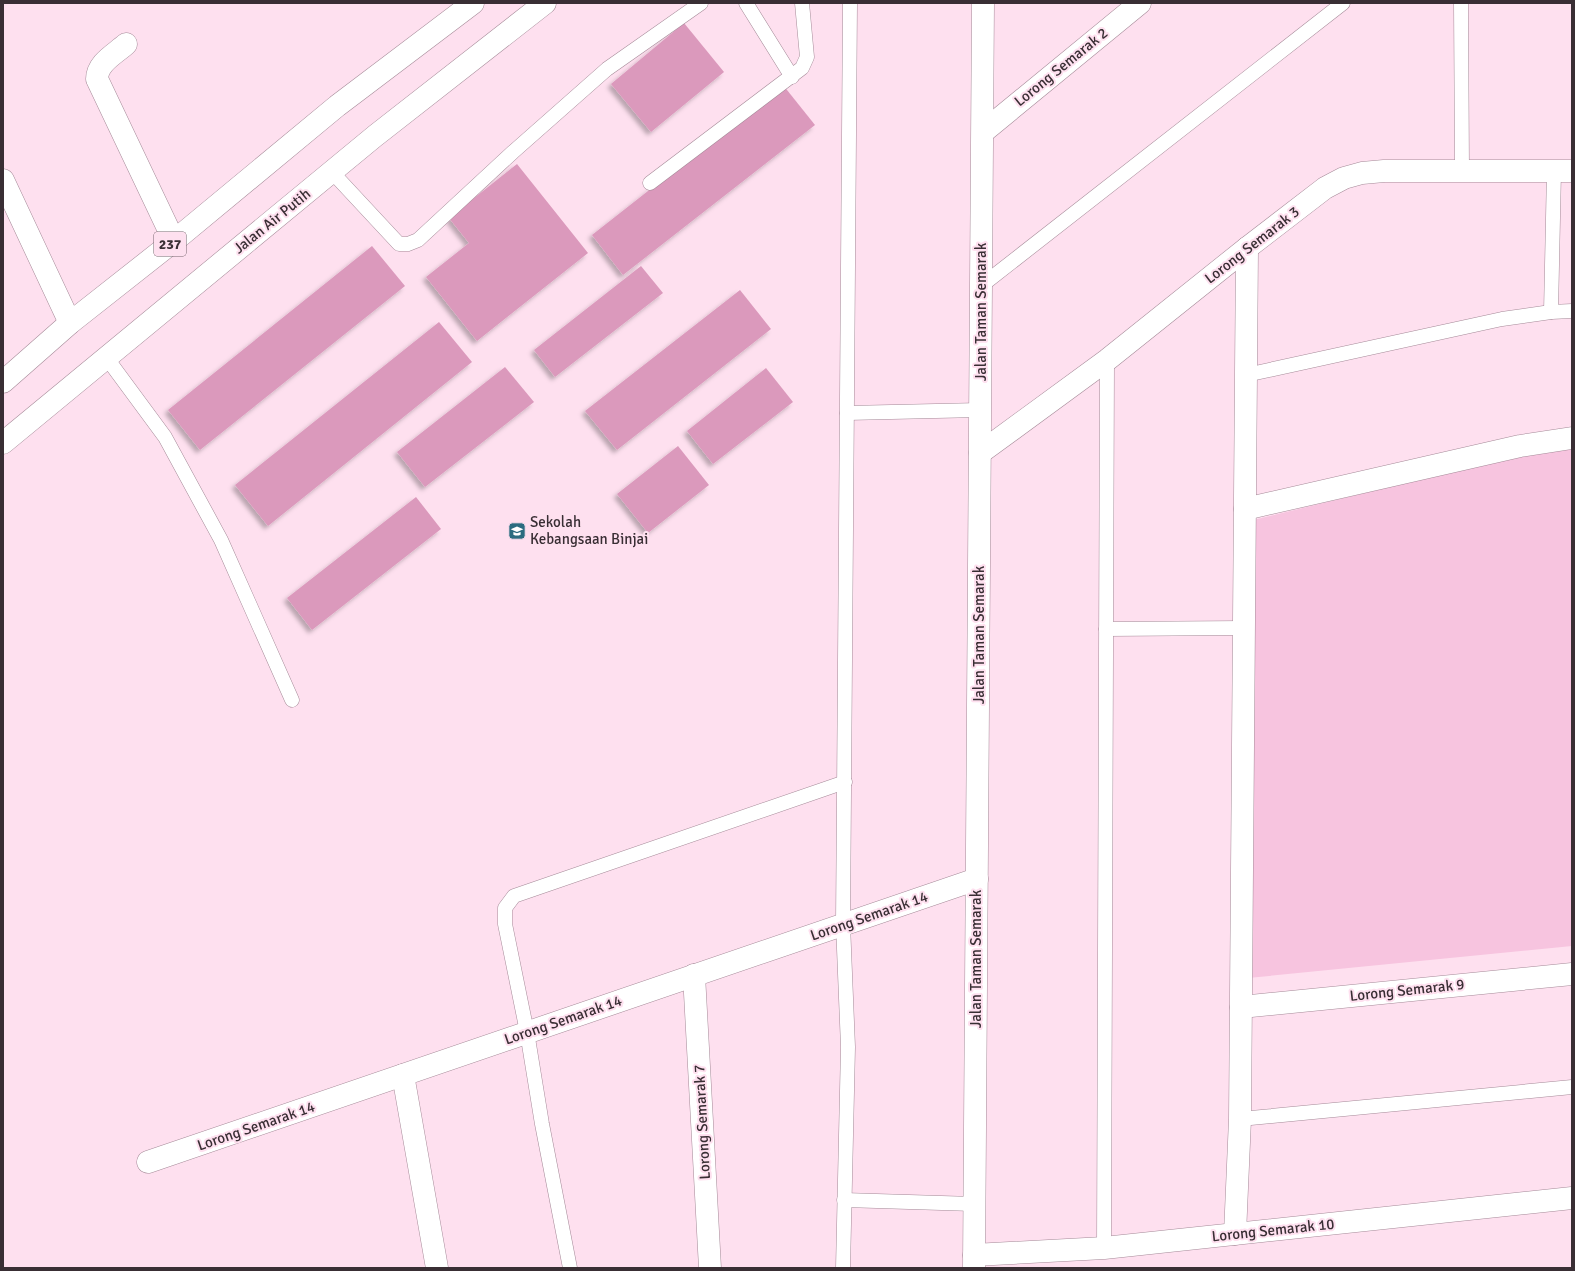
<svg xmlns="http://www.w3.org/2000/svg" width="1575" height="1271" viewBox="0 0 1575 1271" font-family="Signika,sans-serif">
	<defs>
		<filter id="shadow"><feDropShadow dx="-3.5" dy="3.5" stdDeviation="2" flood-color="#0004"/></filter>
	</defs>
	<rect width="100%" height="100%" fill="#fee0ef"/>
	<!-- green -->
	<polygon fill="#f7c4df" points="1572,443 1572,946 1248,978 1249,521"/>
	<!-- building -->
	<g fill="#db99bc" filter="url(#shadow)">
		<polygon points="684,23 724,72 651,132 611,84"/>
		<polygon points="783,85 815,125 623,275 592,235"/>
		<polygon points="517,164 588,253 477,341 426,277 469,243 449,218"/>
		<polygon points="372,246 405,286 200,450 168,410"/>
		<polygon points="641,266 663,293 555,377 534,350"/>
		<polygon points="740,290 771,329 617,450 585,411"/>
		<polygon points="439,322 472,362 268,526 235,485"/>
		<polygon points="505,367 534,402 425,487 397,452"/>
		<polygon points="766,368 793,402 713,464 687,431"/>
		<polygon points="678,446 709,485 648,533 617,494"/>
		<polygon points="416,497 441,529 312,630 287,598"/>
	</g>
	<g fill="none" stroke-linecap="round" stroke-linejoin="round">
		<defs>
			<g id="service">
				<polyline points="746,3 792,77"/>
				<polyline points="1461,3 1462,171"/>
				<polyline points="332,172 399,244 408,244 418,240 513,152 607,69 701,3"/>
				<polyline points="650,183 802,68 807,57 802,3"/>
				<polyline points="981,286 1343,3"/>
				<polyline points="1551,312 1554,171"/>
				<polyline points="106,357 165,437 221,540 292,700"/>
				<polyline points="1246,375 1502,319 1551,312 1572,311"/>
				<polyline points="847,413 980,410"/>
				<polyline points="1106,629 1244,628"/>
				<polyline points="1240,1119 1572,1087"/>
				<polyline points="844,1200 974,1204"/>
				<polyline points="1104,1248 1107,360"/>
				<polyline points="570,1268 542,1124 527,1032 505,924 505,908 514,896 845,782"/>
				<polyline points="843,1268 848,1047 843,924 850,3"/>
			</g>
			<g id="minor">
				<path d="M126 44C115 54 97 63 97 79L174 241"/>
				<polyline points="983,132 1140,3"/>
				<polyline points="3,180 70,323"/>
				<polyline points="980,453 1107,360 1247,248 1325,188 1344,178 1362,173 1384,171 1572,171"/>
				<polyline points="1245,509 1520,446 1572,438"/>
				<polyline points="694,975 710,1268"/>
				<polyline points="1241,1007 1572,974"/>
				<polyline points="403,1075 437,1268"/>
				<polyline points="148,1162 977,879"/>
				<polyline points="1235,1234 1240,1119 1247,248"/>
				<polyline points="974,1255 1104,1248 1572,1198"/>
				<polyline points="974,1268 983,3"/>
			</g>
			<g id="primary">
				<polyline points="3,382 70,323 174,241 337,106 473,3"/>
				<polyline points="3,443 375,136 545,3"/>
			</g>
		</defs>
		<!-- service casing -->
		<use href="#service" stroke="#a58a98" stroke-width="15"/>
		<!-- minor casing -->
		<use href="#minor" stroke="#a58a98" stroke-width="23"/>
		<!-- primary casing -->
		<use href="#primary" stroke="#a58a98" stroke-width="23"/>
		<!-- service -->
		<use href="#service" stroke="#fff" stroke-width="14"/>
		<!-- minor -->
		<use href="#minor" stroke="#fff" stroke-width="22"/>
		<!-- primary -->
		<use href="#primary" stroke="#fff" stroke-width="22"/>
	</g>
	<!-- icons -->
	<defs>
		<symbol id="school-square" viewBox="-11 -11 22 22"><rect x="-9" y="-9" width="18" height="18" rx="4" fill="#2b6c80" stroke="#fee0ef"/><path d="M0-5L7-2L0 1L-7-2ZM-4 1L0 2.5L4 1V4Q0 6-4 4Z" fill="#fff"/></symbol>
	</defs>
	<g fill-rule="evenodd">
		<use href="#school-square" x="507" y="521" width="20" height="20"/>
	</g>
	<g text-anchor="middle" stroke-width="4" stroke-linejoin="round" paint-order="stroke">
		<!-- shield labels -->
		<rect fill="#fee0ef" stroke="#74636c" stroke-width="1" x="154" y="232" width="32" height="24" rx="3"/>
		<g font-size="14" font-weight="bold" fill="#392e34">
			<text x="170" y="249">237</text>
		</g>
		<!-- street labels -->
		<g font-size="15" fill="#392e34" stroke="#fee0ef">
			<text transform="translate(1061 67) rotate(-39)" y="5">Lorong Semarak 2</text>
			<text transform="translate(272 221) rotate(-39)" y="5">Jalan Air Putih</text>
			<text transform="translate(1252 245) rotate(-38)" y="5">Lorong Semarak 3</text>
			<text transform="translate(981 312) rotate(-90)" y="5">Jalan Taman Semarak</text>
			<text transform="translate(979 635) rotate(-90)" y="5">Jalan Taman Semarak</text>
			<text transform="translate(869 916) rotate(-19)" y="5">Lorong Semarak 14</text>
			<text transform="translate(976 959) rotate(-90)" y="5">Jalan Taman Semarak</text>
			<text transform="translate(1407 990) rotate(-6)" y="5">Lorong Semarak 9</text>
			<text transform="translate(563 1020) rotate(-19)" y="5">Lorong Semarak 14</text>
			<text transform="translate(702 1122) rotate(-93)" y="5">Lorong Semarak 7</text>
			<text transform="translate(256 1126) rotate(-19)" y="5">Lorong Semarak 14</text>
			<text transform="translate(1273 1230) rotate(-6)" y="5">Lorong Semarak 10</text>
		</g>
		<!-- poi labels -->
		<g font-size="15" fill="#392e34" stroke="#fee0ef" text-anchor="start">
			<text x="530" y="527">Sekolah<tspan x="530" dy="17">Kebangsaan Binjai</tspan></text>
		</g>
	</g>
	<!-- border -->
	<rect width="1575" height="1271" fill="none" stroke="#392e34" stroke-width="8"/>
</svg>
